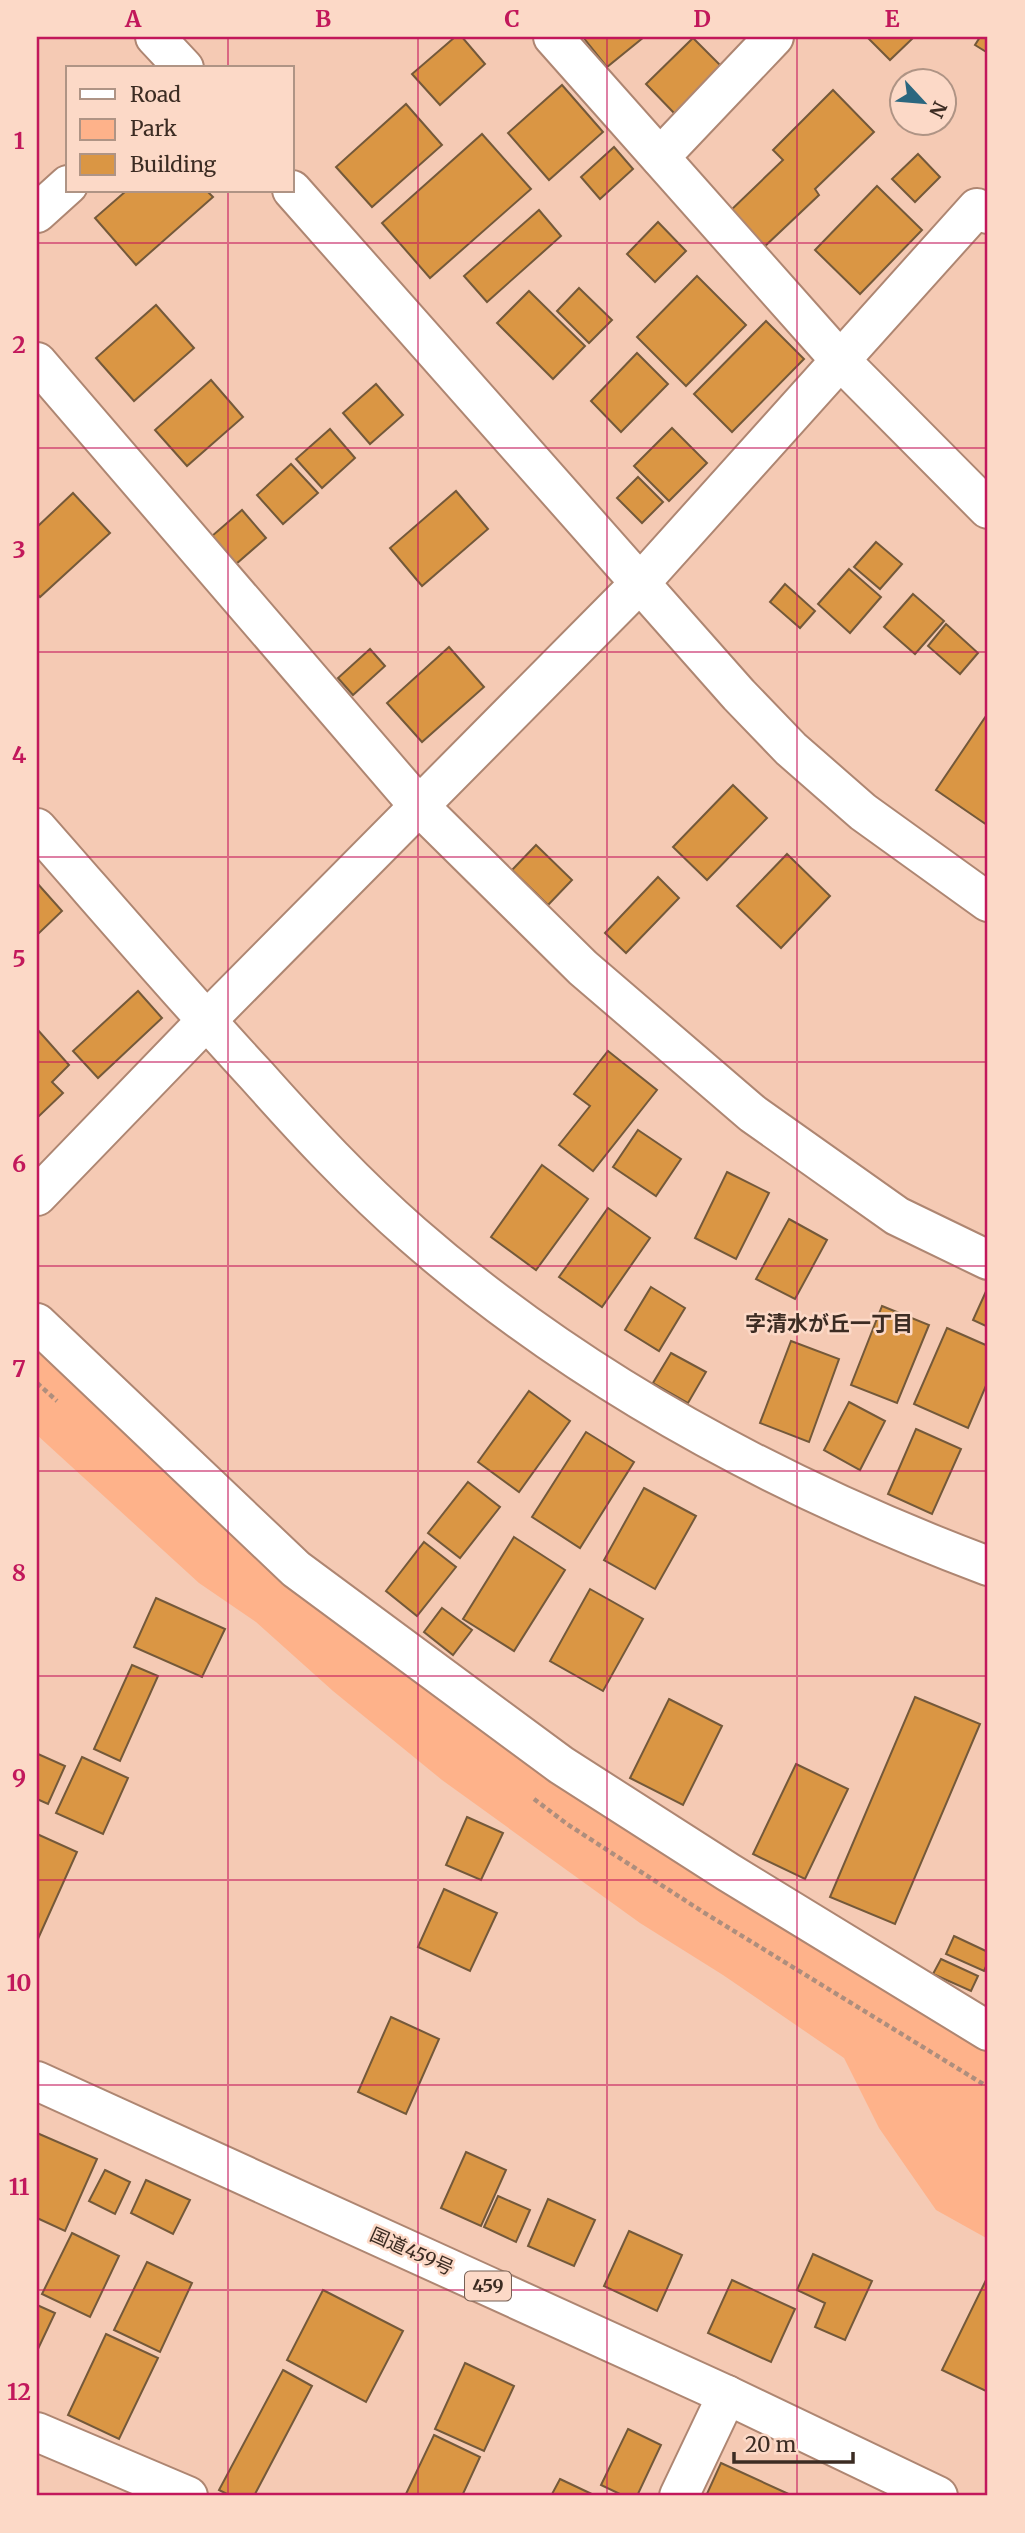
<svg xmlns="http://www.w3.org/2000/svg" width="1025" height="2533" viewBox="0 0 1025 2533" font-family="Merriweather,'Noto Sans JP',serif">
	<rect width="100%" height="100%" fill="#f5cab4"/>
	<!-- green -->
	<polygon fill="#feb28a" points="37,1335 602,1803 873,1983 988,2049 988,2239 936,2210 879,2128 844,2058 723,1975 640,1923 442,1780 333,1691 256,1622 199,1583 37,1435"/>
	<!-- building -->
	<g fill="#da9644" stroke="#74593a" stroke-width="2">
		<polygon points="455,37 462,37 485,64 440,105 412,74"/>
		<polygon points="583,37 644,37 607,67"/>
		<polygon points="867,37 914,37 890,60"/>
		<polygon points="980,37 988,37 988,53 975,45"/>
		<polygon points="693,38 722,67 675,114 646,84"/>
		<polygon points="562,85 603,132 549,180 508,133"/>
		<polygon points="833,90 874,132 815,189 819,195 763,248 729,212 783,160 773,150"/>
		<polygon points="406,104 442,145 372,207 336,167"/>
		<polygon points="482,134 531,189 430,278 382,223"/>
		<polygon points="614,147 633,169 600,199 581,177"/>
		<polygon points="918,154 940,177 915,202 892,179"/>
		<polygon points="877,186 922,230 860,294 815,250"/>
		<polygon points="126,191 207,191 213,197 136,265 95,218"/>
		<polygon points="539,210 561,236 487,302 464,276"/>
		<polygon points="658,222 686,251 655,282 627,254"/>
		<polygon points="697,276 746,325 686,386 637,337"/>
		<polygon points="579,288 612,320 589,343 557,311"/>
		<polygon points="529,291 585,346 553,379 497,323"/>
		<polygon points="156,305 194,348 134,401 96,358"/>
		<polygon points="766,321 804,359 732,432 694,394"/>
		<polygon points="637,353 668,384 621,432 591,401"/>
		<polygon points="211,380 243,417 187,466 155,430"/>
		<polygon points="376,384 403,415 370,444 343,413"/>
		<polygon points="672,428 707,463 669,501 634,466"/>
		<polygon points="330,429 355,458 322,488 296,459"/>
		<polygon points="291,464 318,493 283,524 257,495"/>
		<polygon points="638,477 663,502 642,523 617,498"/>
		<polygon points="456,491 488,529 422,586 390,548"/>
		<polygon points="73,493 110,533 40,597 37,594 37,527"/>
		<polygon points="242,510 266,538 236,564 212,536"/>
		<polygon points="876,542 902,564 880,589 854,567"/>
		<polygon points="849,569 881,597 850,633 818,604"/>
		<polygon points="785,584 815,611 800,628 770,602"/>
		<polygon points="913,594 944,621 915,654 884,627"/>
		<polygon points="946,624 978,653 960,674 928,646"/>
		<polygon points="449,647 484,687 422,742 387,703"/>
		<polygon points="370,649 385,666 353,695 338,678"/>
		<polygon points="988,713 988,824 987,825 936,790"/>
		<polygon points="733,785 767,818 707,880 673,847"/>
		<polygon points="536,845 572,880 548,905 512,870"/>
		<polygon points="787,854 830,896 781,948 737,906"/>
		<polygon points="658,877 679,898 626,953 605,933"/>
		<polygon points="37,883 62,911 37,935"/>
		<polygon points="138,991 162,1018 98,1078 73,1051"/>
		<polygon points="37,1029 69,1065 52,1082 63,1093 37,1118"/>
		<polygon points="608,1051 657,1090 593,1171 559,1145 590,1106 574,1094"/>
		<polygon points="638,1130 681,1159 656,1196 613,1167"/>
		<polygon points="542,1165 588,1199 536,1270 491,1237"/>
		<polygon points="727,1172 769,1193 736,1259 695,1238"/>
		<polygon points="608,1208 650,1238 602,1307 559,1277"/>
		<polygon points="789,1219 827,1240 795,1299 756,1279"/>
		<polygon points="651,1287 685,1308 659,1351 625,1330"/>
		<polygon points="988,1287 988,1327 973,1320"/>
		<polygon points="882,1306 929,1325 897,1403 851,1385"/>
		<polygon points="947,1328 988,1346 988,1381 968,1428 914,1404"/>
		<polygon points="791,1341 839,1359 809,1442 760,1423"/>
		<polygon points="671,1353 706,1372 688,1403 653,1383"/>
		<polygon points="529,1391 570,1421 519,1492 478,1462"/>
		<polygon points="849,1402 885,1421 860,1470 824,1450"/>
		<polygon points="916,1429 961,1449 932,1514 888,1494"/>
		<polygon points="586,1432 634,1462 580,1548 532,1517"/>
		<polygon points="468,1482 500,1507 460,1558 428,1533"/>
		<polygon points="644,1488 696,1516 655,1589 604,1560"/>
		<polygon points="514,1537 565,1570 514,1651 463,1619"/>
		<polygon points="424,1542 456,1567 417,1616 386,1591"/>
		<polygon points="590,1589 643,1619 603,1691 550,1661"/>
		<polygon points="156,1598 225,1629 202,1677 134,1647"/>
		<polygon points="442,1608 472,1630 453,1655 424,1632"/>
		<polygon points="132,1665 158,1676 120,1761 94,1749"/>
		<polygon points="915,1697 980,1724 895,1924 830,1897"/>
		<polygon points="669,1699 722,1726 683,1805 630,1778"/>
		<polygon points="38,1754 65,1766 48,1804 37,1799"/>
		<polygon points="82,1757 128,1778 103,1834 56,1813"/>
		<polygon points="796,1764 848,1789 805,1879 753,1854"/>
		<polygon points="467,1817 503,1833 481,1880 446,1865"/>
		<polygon points="37,1834 77,1852 37,1941"/>
		<polygon points="444,1889 497,1913 470,1971 418,1947"/>
		<polygon points="954,1936 988,1952 988,1962 984,1971 946,1954"/>
		<polygon points="941,1959 978,1976 971,1991 933,1974"/>
		<polygon points="391,2017 439,2039 406,2114 358,2092"/>
		<polygon points="37,2133 97,2159 65,2231 37,2218"/>
		<polygon points="466,2152 506,2170 481,2226 441,2208"/>
		<polygon points="105,2170 130,2182 115,2214 89,2201"/>
		<polygon points="146,2180 190,2200 173,2234 131,2213"/>
		<polygon points="498,2196 530,2210 516,2242 484,2227"/>
		<polygon points="548,2199 595,2220 574,2266 528,2246"/>
		<polygon points="629,2231 682,2255 657,2311 604,2286"/>
		<polygon points="72,2233 119,2256 90,2317 42,2294"/>
		<polygon points="813,2254 872,2281 845,2340 815,2327 825,2303 797,2290"/>
		<polygon points="147,2262 192,2283 160,2352 114,2330"/>
		<polygon points="988,2276 988,2392 942,2370"/>
		<polygon points="732,2280 795,2309 771,2362 708,2333"/>
		<polygon points="323,2290 403,2331 366,2402 287,2360"/>
		<polygon points="37,2305 55,2313 37,2351"/>
		<polygon points="106,2334 158,2358 119,2439 68,2415"/>
		<polygon points="465,2363 514,2386 484,2451 435,2429"/>
		<polygon points="283,2370 312,2386 254,2496 231,2496 219,2490"/>
		<polygon points="628,2429 661,2445 637,2496 624,2496 601,2485"/>
		<polygon points="434,2435 480,2457 462,2496 405,2496"/>
		<polygon points="721,2463 793,2496 706,2496"/>
		<polygon points="560,2479 596,2496 551,2496"/>
	</g>
	<g fill="none" stroke-linecap="round" stroke-linejoin="round">
		<defs>
			<g id="minor">
				<polyline points="155,37 184,68"/>
				<polyline points="553,37 839,359 988,509"/>
				<polyline points="660,157 774,37"/>
				<polyline points="292,190 739,695 791,749 863,812 988,902"/>
				<polyline points="37,213 68,185"/>
				<polyline points="37,362 419,806 583,968 753,1114 897,1216 988,1260"/>
				<path d="M37 828C110 911 182 995 257 1076 306 1131 356 1185 412 1234 580 1381 780 1488 988 1566"/>
				<polyline points="37,1196 206,1021 641,582 977,208 988,214"/>
				<polyline points="37,1323 296,1569 561,1765 728,1872 988,2031"/>
				<polyline points="37,2432 188,2496"/>
				<polyline points="679,2496 727,2395"/>
			</g>
			<polyline id="highway" points="37,2081 727,2395 938,2496"/>
		</defs>
		<!-- minor casing -->
		<use href="#minor" stroke="#ae8672" stroke-width="42"/>
		<!-- highway casing -->
		<use href="#highway" stroke="#ae8672" stroke-width="42"/>
		<!-- path -->
		<g stroke="#ae8e7d" stroke-width="4.5" stroke-dasharray="5 3.5" stroke-linecap="butt">
			<polyline points="37,1383 57,1401"/>
			<polyline points="534,1799 567,1824 703,1912 988,2087"/>
		</g>
		<!-- minor -->
		<use href="#minor" stroke="#fff" stroke-width="38"/>
		<!-- highway -->
		<use href="#highway" stroke="#fff" stroke-width="38"/>
	</g>
	<!-- grid -->
	<path fill="none" stroke="#c2185b" stroke-width="2" stroke-opacity="0.55" d="M228 37V68M418 37V2496M607 37V2496M797 37V2496M228 191V2496M37 243H988M37 448H988M37 652H988M37 857H988M37 1062H988M37 1266H988M37 1471H988M37 1676H988M37 1880H988M37 2085H988M37 2290H988"/>
	<g text-anchor="middle" stroke-width="5" stroke-linejoin="round" paint-order="stroke">
		<!-- shield labels -->
		<rect fill="#fcd9c7" stroke="#766054" stroke-width="2" x="465" y="2271.5" width="46" height="29" rx="5"/>
		<g font-size="18" font-weight="bold" fill="#3c2c23">
			<text x="488" y="2292">459</text>
		</g>
		<!-- street labels -->
		<g font-size="19" fill="#3c2c23" stroke="#fcd9c7">
			<text transform="translate(412 2251) rotate(24)" y="7">国道459号</text>
		</g>
		<!-- neighbourhood labels -->
		<g font-size="21" font-weight="bold" fill="#3c2c23" stroke="#fcd9c7">
			<text x="829" y="1331">字清水が丘一丁目</text>
		</g>
	</g>
	<!-- border -->
	<rect width="1025" height="2533" fill="none" stroke="#fcd9c7" stroke-width="77"/>
	<!-- legend -->
	<rect x="66" y="66" width="228" height="126" fill="#fcd9c7" stroke="#af9485" stroke-width="2"/>
	<rect x="80" y="89" width="35" height="10" fill="#ffffff" stroke="#af9485" stroke-width="2"/>
	<text x="130" y="102" font-size="21" fill="#3c2c23">Road</text>
	<rect x="80" y="119" width="35" height="21" fill="#feb28a" stroke="#af9485" stroke-width="2"/>
	<text x="130" y="136" font-size="21" fill="#3c2c23">Park</text>
	<rect x="80" y="154" width="35" height="21" fill="#da9644" stroke="#af9485" stroke-width="2"/>
	<text x="130" y="172" font-size="21" fill="#3c2c23">Building</text>
	<!-- north arrow -->
	<g transform="translate(923 102) rotate(116)"><circle r="33" fill="#fcd9c7" stroke="#af9485" stroke-width="2"/>
	<path d="M0-5L12 26L0 18L-12 26Z" fill="#2c677f"/>
	<text y="-10" font-size="19" font-weight="bold" text-anchor="middle" fill="#3c2c23">N</text>
	</g>
	<!-- scale -->
	<path d="M734 2452v10h119v-10" fill="none" stroke="#3c2c23" stroke-width="3.5"/>
	<text x="745" y="2452" font-size="21" fill="#3c2c23" stroke="#fcd9c7" stroke-width="5" paint-order="stroke">20 m</text>
	<rect x="38" y="38" width="948" height="2456" fill="none" stroke="#c2185b" stroke-width="2.5"/>
	<g font-size="23" text-anchor="middle" font-weight="bold" fill="#c2185b">
		<text x="133" y="27">A</text>
		<text x="323" y="27">B</text>
		<text x="512" y="27">C</text>
		<text x="702" y="27">D</text>
		<text x="892" y="27">E</text>
		<text x="19" y="149">1</text>
		<text x="19" y="353">2</text>
		<text x="19" y="558">3</text>
		<text x="19" y="763">4</text>
		<text x="19" y="967">5</text>
		<text x="19" y="1172">6</text>
		<text x="19" y="1377">7</text>
		<text x="19" y="1581">8</text>
		<text x="19" y="1786">9</text>
		<text x="19" y="1991">10</text>
		<text x="19" y="2195">11</text>
		<text x="19" y="2400">12</text>
	</g>
</svg>
